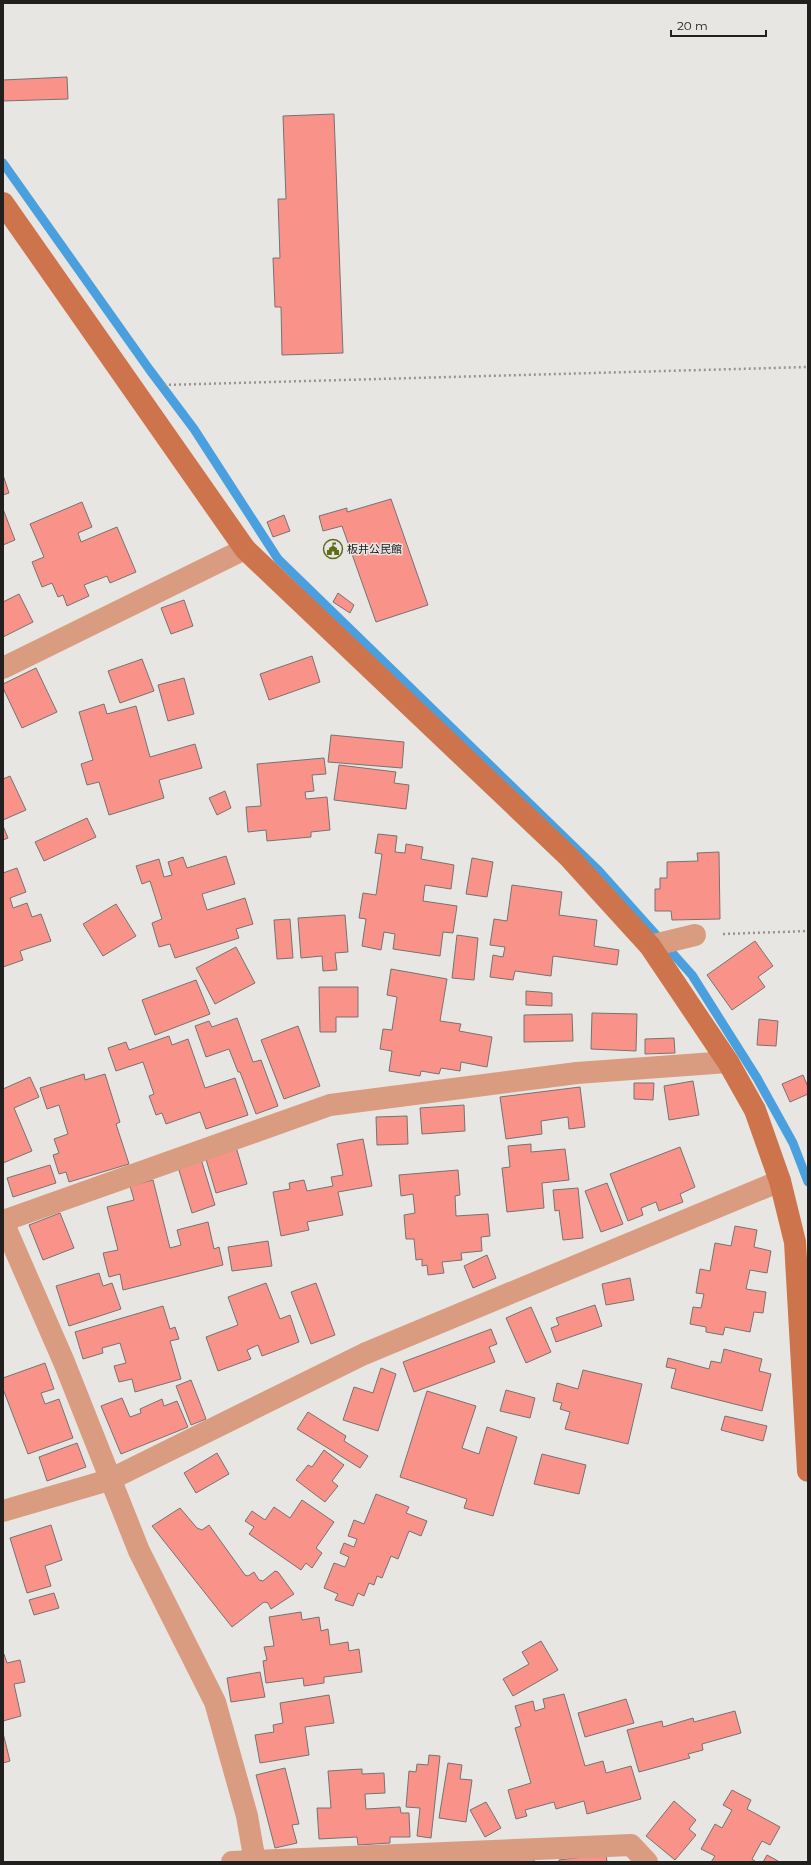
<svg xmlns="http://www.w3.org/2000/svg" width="811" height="1865" viewBox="0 0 811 1865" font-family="Montserrat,'Noto Sans JP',sans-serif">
	<rect width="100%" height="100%" fill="#e8e6e3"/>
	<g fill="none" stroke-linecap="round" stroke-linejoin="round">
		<!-- stream -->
		<polyline stroke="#4aa0de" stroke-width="9" points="3,163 149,369 194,429 278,559 599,871 692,975 757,1078 793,1143 808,1182"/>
	</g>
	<!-- building -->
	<g fill="#f99389" stroke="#767272">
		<polygon points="67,77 68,99 3,101 3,80"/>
		<polygon points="334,114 343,353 282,355 281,307 275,307 273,258 280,258 278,199 286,199 283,116"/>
		<polygon points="3,475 9,493 3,495"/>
		<polygon points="391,499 428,605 376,622 342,526 323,531 319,516 347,508 347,512"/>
		<polygon points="82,502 92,527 78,533 81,542 117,527 136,572 110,583 107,576 84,585 89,596 67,606 63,595 58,597 52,583 42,587 32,562 44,557 30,524"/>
		<polygon points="3,509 15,540 3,545"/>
		<polygon points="284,515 290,531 273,537 267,522"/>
		<polygon points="338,593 354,605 350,613 333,602"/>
		<polygon points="19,594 33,622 3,637 3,602"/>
		<polygon points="184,600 193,626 171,634 161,608"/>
		<polygon points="312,656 320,682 269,700 260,674"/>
		<polygon points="142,659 154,691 120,703 108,671"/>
		<polygon points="36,668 57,712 22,728 3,688 3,684"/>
		<polygon points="184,678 194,714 168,721 158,685"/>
		<polygon points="104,704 107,714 136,706 150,757 195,744 202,768 159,780 164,798 109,815 99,782 87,785 81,764 93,760 79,712"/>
		<polygon points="331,735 404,742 402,768 328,762"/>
		<polygon points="324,758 326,774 312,775 314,791 305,792 306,799 327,797 330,830 311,832 311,837 267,841 266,830 248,832 246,807 261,806 257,764"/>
		<polygon points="339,765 396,772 394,783 409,785 406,809 334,800"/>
		<polygon points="10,776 26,810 3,820 3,779"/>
		<polygon points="225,791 231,808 217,815 209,798"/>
		<polygon points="87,818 96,837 44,861 35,842"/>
		<polygon points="3,826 8,838 3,840"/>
		<polygon points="378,834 397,836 395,852 405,853 406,844 423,847 421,859 454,865 451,889 425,885 423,901 457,906 453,933 443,932 440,956 393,949 395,934 384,932 381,950 362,946 366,919 359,918 363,893 376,895 382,854 375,853"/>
		<polygon points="719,852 720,919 672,920 671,911 655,911 655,889 660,889 660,878 667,878 667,862 698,861 697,853"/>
		<polygon points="226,856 235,884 202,894 207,910 245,898 253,924 236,929 239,938 175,958 170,944 159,947 152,923 162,919 150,881 142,884 136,866 159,859 164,877 172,875 168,862 183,857 187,868"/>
		<polygon points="472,858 493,862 487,897 466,894"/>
		<polygon points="17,868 26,892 10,898 13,908 27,903 32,917 41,914 51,941 20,951 23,960 3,967 3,873"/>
		<polygon points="512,885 562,892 559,915 597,920 594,946 619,950 617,965 553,956 551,976 515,971 513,980 490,977 493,955 503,957 505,947 490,945 494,919 507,921"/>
		<polygon points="116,904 136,936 103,956 83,924"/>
		<polygon points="345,915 348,952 335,953 337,970 323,971 322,956 301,958 298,918"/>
		<polygon points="290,919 293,958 277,959 274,920"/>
		<polygon points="457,935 478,938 474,980 452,978"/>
		<polygon points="755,941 773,966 758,977 765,987 732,1010 707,975"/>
		<polygon points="236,947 255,983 215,1004 196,968"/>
		<polygon points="391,969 447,979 440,1021 461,1024 459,1031 492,1037 487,1067 461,1062 460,1071 441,1068 439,1074 421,1071 420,1076 389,1071 392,1051 380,1049 383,1029 392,1030 397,997 387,995"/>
		<polygon points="196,980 210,1014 155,1035 142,1000"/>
		<polygon points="319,987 358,987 358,1017 336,1017 336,1032 320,1032"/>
		<polygon points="526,991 552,993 552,1006 526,1005"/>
		<polygon points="592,1013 637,1014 636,1051 591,1049"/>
		<polygon points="572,1014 573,1041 524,1042 524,1015"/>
		<polygon points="237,1018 253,1062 261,1060 278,1106 256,1114 240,1072 238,1072 229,1049 206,1057 195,1026 209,1021 212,1027"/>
		<polygon points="759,1019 778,1021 776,1046 757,1045"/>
		<polygon points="298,1026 320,1086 284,1099 261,1040"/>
		<polygon points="169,1036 172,1045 188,1039 205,1088 235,1078 248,1115 206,1129 200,1112 166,1124 162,1113 156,1115 149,1096 154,1094 143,1062 116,1071 108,1048 126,1042 129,1050"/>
		<polygon points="674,1038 675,1053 645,1054 645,1039"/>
		<polygon points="84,1074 85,1080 105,1074 120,1122 116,1124 129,1164 69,1182 66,1172 59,1174 53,1155 59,1153 54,1139 68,1134 59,1105 47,1109 40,1088"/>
		<polygon points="803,1075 808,1087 808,1094 790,1102 782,1084"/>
		<polygon points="30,1077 39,1097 14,1108 32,1151 3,1163 3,1089"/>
		<polygon points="693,1081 699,1115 669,1120 664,1086"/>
		<polygon points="634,1083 654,1083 653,1100 634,1099"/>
		<polygon points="580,1087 585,1127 569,1129 568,1117 541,1121 542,1134 506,1139 500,1097"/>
		<polygon points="464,1105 465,1131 422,1134 420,1108"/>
		<polygon points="407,1116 408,1144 377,1145 376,1117"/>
		<polygon points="363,1139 372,1186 338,1192 343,1215 307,1222 309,1230 281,1236 273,1192 290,1189 289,1183 304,1180 307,1191 333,1186 331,1177 343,1175 337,1144"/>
		<polygon points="531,1144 531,1152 565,1149 569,1180 542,1183 544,1208 507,1212 502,1168 510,1167 508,1146"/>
		<polygon points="236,1147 247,1184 216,1193 205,1156"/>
		<polygon points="680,1147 695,1187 680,1194 683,1202 659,1211 656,1202 641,1208 643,1215 628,1221 610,1174"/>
		<polygon points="201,1159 215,1205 192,1213 178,1167"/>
		<polygon points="50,1165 56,1183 13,1197 7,1178"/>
		<polygon points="458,1170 460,1195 455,1196 456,1216 488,1214 490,1236 481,1237 482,1251 461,1253 462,1260 442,1262 444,1273 428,1275 427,1265 422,1266 422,1259 416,1260 414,1239 406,1239 404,1215 415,1213 413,1194 401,1196 399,1175"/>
		<polygon points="153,1180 170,1248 181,1245 177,1230 208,1222 214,1249 219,1247 223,1265 123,1290 120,1274 109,1277 103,1253 118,1250 107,1207 134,1200 130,1186"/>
		<polygon points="607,1183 623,1224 601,1232 585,1191"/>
		<polygon points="578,1188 583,1238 563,1240 559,1210 555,1211 553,1190"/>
		<polygon points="60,1213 74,1248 43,1260 29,1225"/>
		<polygon points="735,1226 757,1230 754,1247 771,1251 767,1273 750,1270 746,1289 766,1292 763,1313 754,1312 750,1332 725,1327 723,1335 706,1332 706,1327 690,1324 693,1307 701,1308 704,1294 696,1293 700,1269 710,1271 715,1243 731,1246"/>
		<polygon points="268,1241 272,1266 232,1271 228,1247"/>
		<polygon points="487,1255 496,1278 473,1288 464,1266"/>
		<polygon points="99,1273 103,1286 112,1283 121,1309 69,1326 56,1286"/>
		<polygon points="630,1278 634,1300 606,1305 602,1284"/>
		<polygon points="266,1283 280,1319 290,1315 299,1342 262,1356 258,1345 247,1350 251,1359 218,1371 206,1337 238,1325 228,1297"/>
		<polygon points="316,1283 335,1335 311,1344 291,1292"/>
		<polygon points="595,1305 602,1326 556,1342 551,1328 559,1325 556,1318"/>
		<polygon points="163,1306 170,1329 175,1327 179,1339 170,1341 181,1379 135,1392 132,1379 119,1382 114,1366 126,1363 120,1343 102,1348 103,1353 83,1359 75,1332"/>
		<polygon points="531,1307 551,1352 526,1363 506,1318"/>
		<polygon points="491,1329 497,1344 489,1347 495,1362 414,1392 403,1362"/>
		<polygon points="724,1349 762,1359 759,1371 771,1374 762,1411 671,1388 676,1369 666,1367 668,1358 709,1369 711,1361 721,1363"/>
		<polygon points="45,1363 54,1389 41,1393 45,1404 59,1399 73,1438 28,1454 3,1389 3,1378"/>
		<polygon points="381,1368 396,1374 378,1431 343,1420 354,1387 373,1393"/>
		<polygon points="583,1370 642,1384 628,1444 565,1429 570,1412 560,1409 562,1403 553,1401 557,1383 578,1389"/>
		<polygon points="191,1380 206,1419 191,1425 176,1386"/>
		<polygon points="506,1390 535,1398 530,1418 500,1411"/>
		<polygon points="427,1391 476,1406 462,1448 479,1454 487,1427 517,1437 493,1516 464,1508 467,1499 400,1477"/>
		<polygon points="122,1398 130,1417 141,1413 140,1409 162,1399 164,1406 177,1401 188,1427 121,1454 101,1406"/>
		<polygon points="308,1412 346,1436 344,1441 368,1456 360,1468 297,1429"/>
		<polygon points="725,1416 767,1426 763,1441 721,1430"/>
		<polygon points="77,1443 86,1467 47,1481 39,1457"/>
		<polygon points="324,1450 344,1465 332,1481 338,1486 325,1502 296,1480 308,1465 312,1467"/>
		<polygon points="217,1453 229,1474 196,1493 184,1473"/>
		<polygon points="542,1454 586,1465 579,1494 534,1484"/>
		<polygon points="376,1494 409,1507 406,1513 427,1521 421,1536 409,1531 398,1559 391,1556 382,1578 377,1576 374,1585 369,1583 364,1596 358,1593 353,1606 335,1600 338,1594 324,1588 334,1563 345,1567 349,1557 340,1553 344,1543 354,1547 357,1539 348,1536 354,1520 364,1524"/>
		<polygon points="302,1500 334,1522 316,1548 322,1553 312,1568 306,1563 301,1570 249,1534 254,1527 245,1521 252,1511 265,1520 274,1507 290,1518"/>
		<polygon points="180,1508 197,1528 202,1530 209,1525 245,1575 248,1576 254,1572 259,1580 263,1581 275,1571 278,1572 294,1594 271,1609 268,1603 264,1602 232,1627 152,1526"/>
		<polygon points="51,1525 62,1560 45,1566 51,1586 27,1593 10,1538"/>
		<polygon points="54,1593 59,1608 34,1615 29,1600"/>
		<polygon points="301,1612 302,1620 319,1617 321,1631 328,1629 330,1645 348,1642 349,1651 359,1649 362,1672 324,1677 324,1683 304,1686 303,1678 266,1683 263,1661 267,1660 264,1647 274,1646 269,1617"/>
		<polygon points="541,1641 558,1670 513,1696 503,1679 529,1664 522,1652"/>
		<polygon points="3,1654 4,1654 7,1663 20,1660 25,1682 14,1684 21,1716 3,1721"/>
		<polygon points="260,1672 265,1697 231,1702 227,1678"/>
		<polygon points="564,1694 585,1766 603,1761 606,1773 631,1766 641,1799 587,1814 584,1801 556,1809 554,1802 525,1810 527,1816 516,1819 508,1790 531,1783 515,1728 521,1726 515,1706 533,1701 535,1711 545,1708 543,1699"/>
		<polygon points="329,1695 334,1723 305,1727 309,1755 260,1763 255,1735 274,1732 273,1725 283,1723 280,1703"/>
		<polygon points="626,1699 634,1723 585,1737 578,1713"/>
		<polygon points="735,1711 741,1733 702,1744 703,1750 688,1754 690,1758 639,1772 627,1730 662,1721 663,1727 693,1718 694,1722"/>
		<polygon points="3,1733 10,1761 3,1763"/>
		<polygon points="429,1755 440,1756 431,1838 417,1836 420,1808 406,1807 409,1771 416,1772 417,1764 428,1765"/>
		<polygon points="448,1763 462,1765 460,1779 472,1780 466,1822 439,1818"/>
		<polygon points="285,1768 299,1824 292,1825 297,1843 275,1848 256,1775"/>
		<polygon points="362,1769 362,1774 384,1773 385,1793 365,1794 366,1809 400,1807 401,1813 409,1813 410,1837 390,1837 390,1843 358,1845 357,1837 319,1839 317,1808 331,1808 328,1771"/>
		<polygon points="732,1790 751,1800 747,1809 780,1827 770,1845 762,1841 752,1859 756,1862 711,1862 715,1856 701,1849 715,1824 722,1828 732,1810 723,1805"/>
		<polygon points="674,1801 696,1820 689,1829 696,1835 675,1860 646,1836"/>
		<polygon points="486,1802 501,1828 485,1837 470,1810"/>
		<polygon points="606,1854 607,1862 559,1862 559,1860"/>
		<polygon points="767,1855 778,1861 777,1862 763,1862"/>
		<polygon points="534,1858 534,1862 484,1862"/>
	</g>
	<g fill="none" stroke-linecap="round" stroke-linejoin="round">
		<!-- path -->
		<g stroke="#969492" stroke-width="2.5" stroke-dasharray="2 3" stroke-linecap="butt">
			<polyline points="164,385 808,367"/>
			<polyline points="723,934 808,931"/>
		</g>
		<!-- street -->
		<g stroke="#d99c81" stroke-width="22">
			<polyline points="3,668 245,549"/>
			<polyline points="650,946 695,935"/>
			<polyline points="3,1221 330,1105 577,1073 728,1062"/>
			<polyline points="3,1222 64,1362 139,1551 215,1702 247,1816 255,1862"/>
			<polyline points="3,1511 109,1480 364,1354 780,1181"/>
			<polyline points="232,1862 631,1845 647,1862"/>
		</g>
		<!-- secondary -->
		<polyline stroke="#ce744c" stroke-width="22" points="3,203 245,549 569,857 650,946 728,1062 755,1110 780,1181 795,1242 808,1471"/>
	</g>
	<!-- icons -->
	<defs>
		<symbol id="civic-ring" viewBox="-11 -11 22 22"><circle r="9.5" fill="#e8e6e3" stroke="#5f6d18" stroke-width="1.5"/><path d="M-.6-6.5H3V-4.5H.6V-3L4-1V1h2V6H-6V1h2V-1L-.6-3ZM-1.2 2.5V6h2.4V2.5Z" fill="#5f6d18"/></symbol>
	</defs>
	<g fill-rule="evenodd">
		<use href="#civic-ring" x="322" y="538" width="22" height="22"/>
	</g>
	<g text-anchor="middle" stroke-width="3" stroke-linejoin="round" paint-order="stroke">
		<!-- poi labels -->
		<g font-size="11" fill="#21201f" stroke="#e8e6e3" text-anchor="start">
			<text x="347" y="553">板井公民館</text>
		</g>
	</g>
	<!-- border -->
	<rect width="811" height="1865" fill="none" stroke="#21201f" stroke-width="8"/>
	<!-- scale -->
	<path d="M671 30v6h95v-6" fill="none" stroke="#21201f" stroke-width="2"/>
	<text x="677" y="30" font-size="12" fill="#21201f" stroke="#e8e6e3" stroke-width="3" paint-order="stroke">20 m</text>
</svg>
